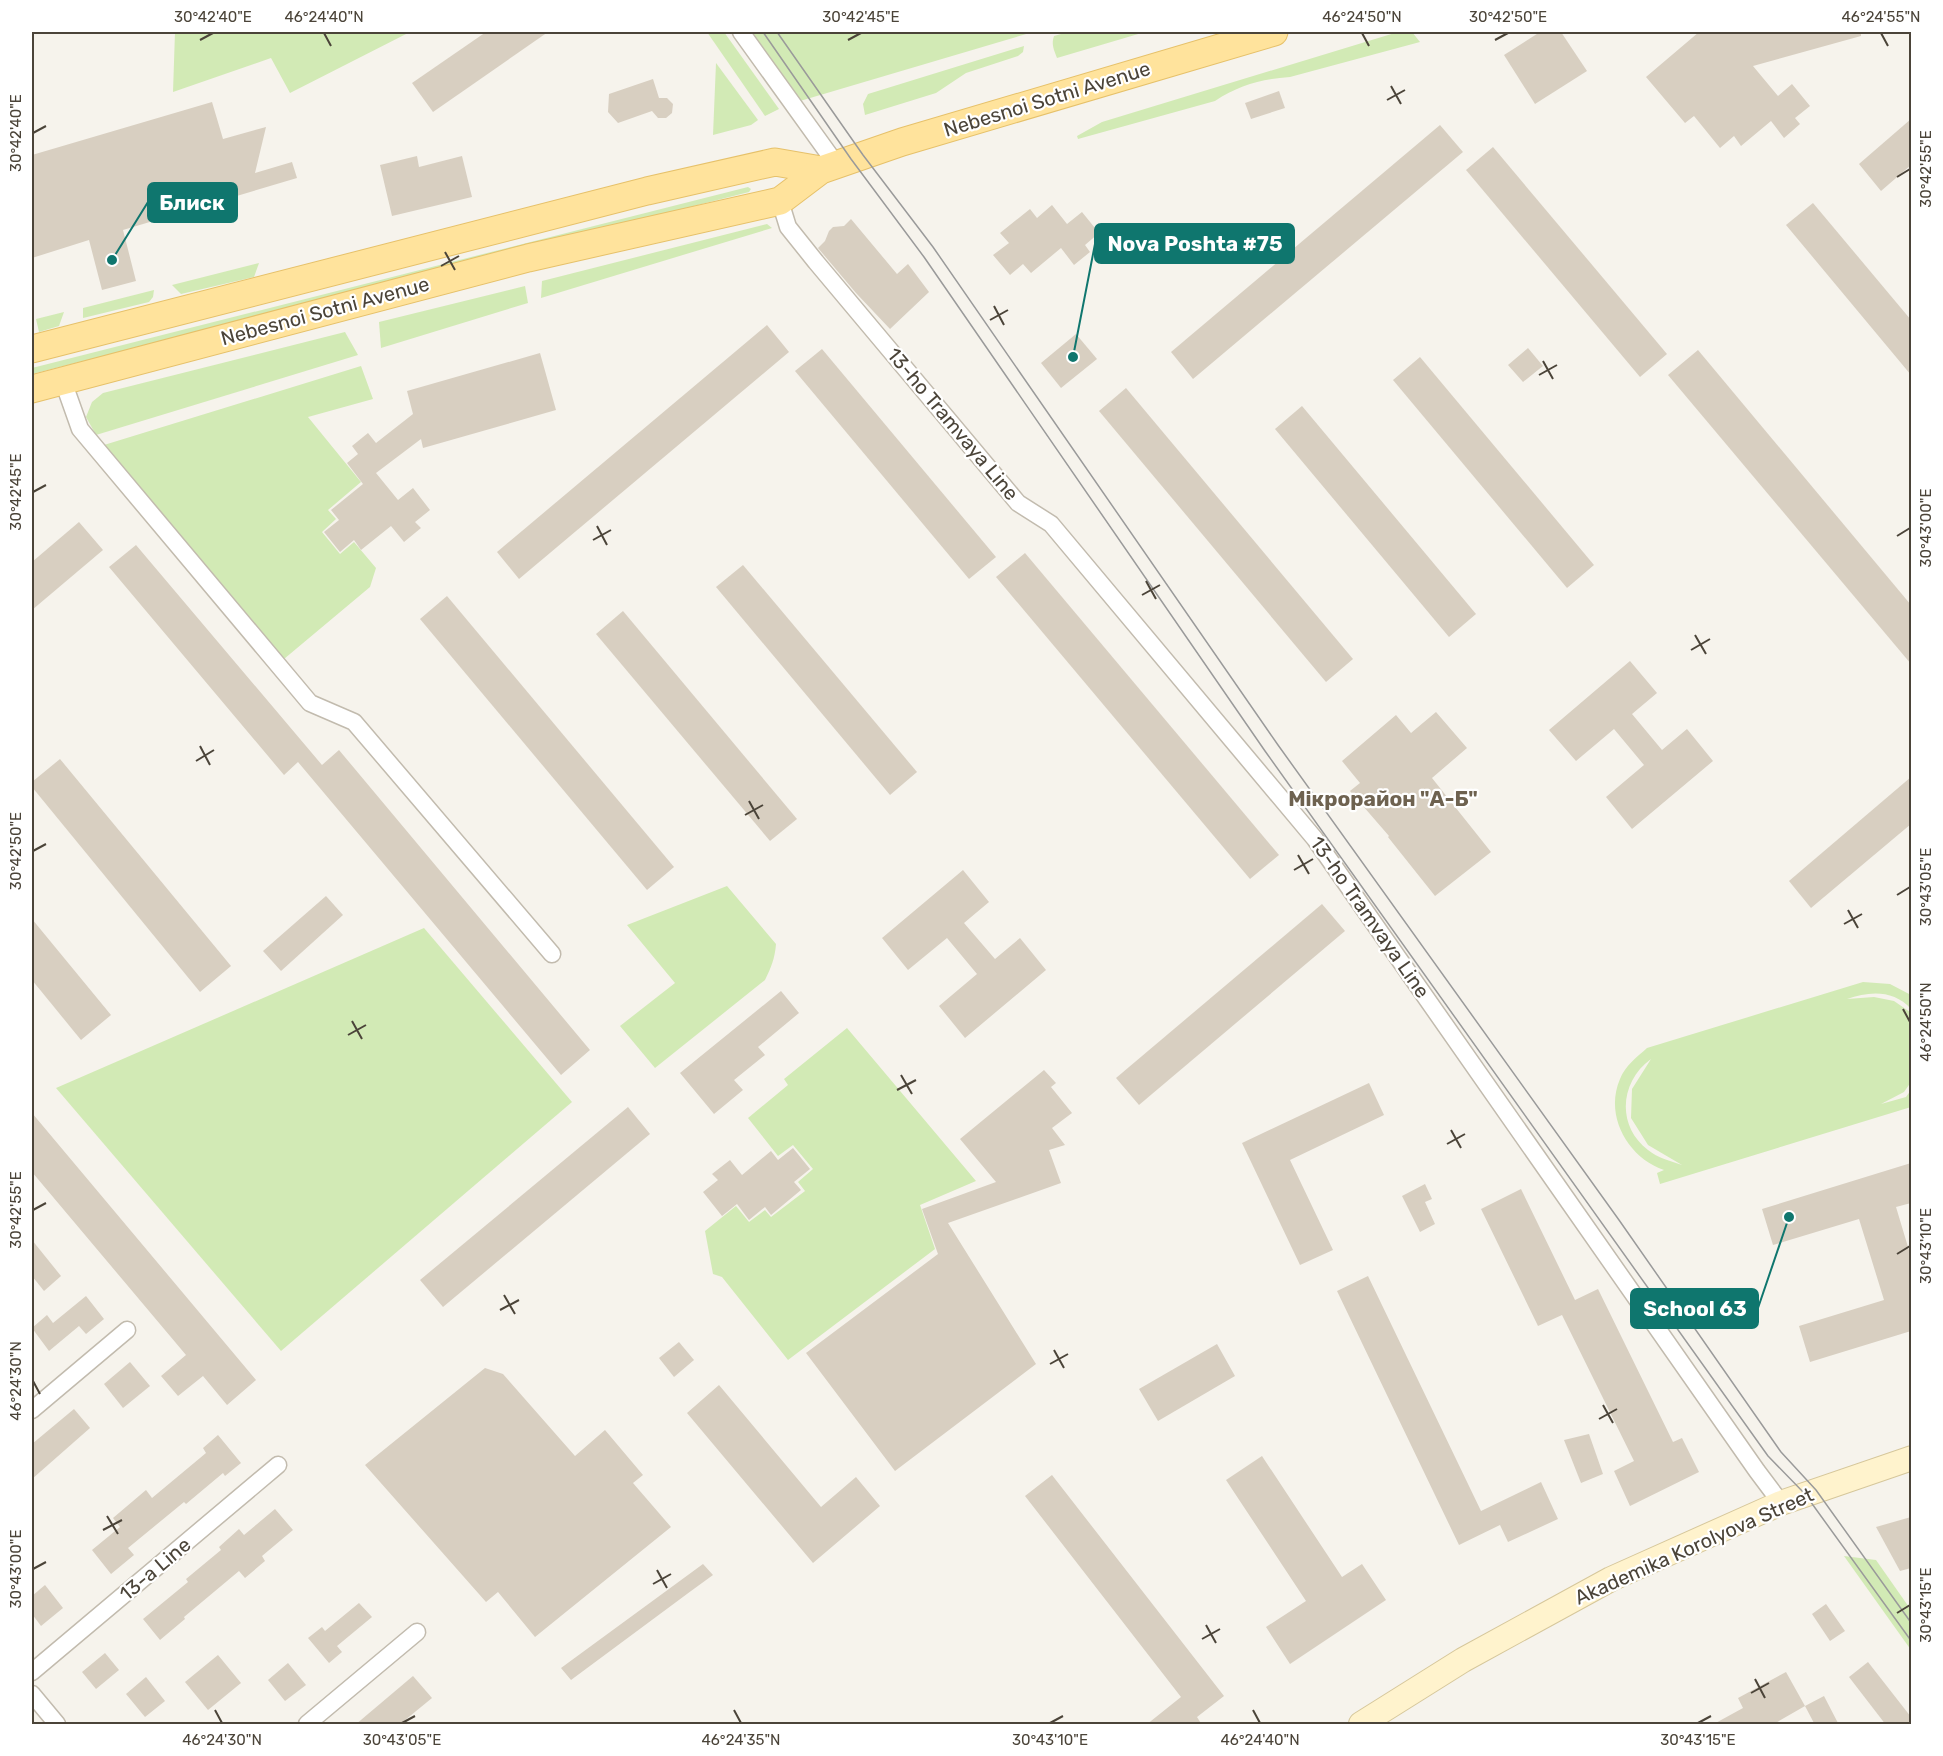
<svg xmlns="http://www.w3.org/2000/svg" width="1943" height="1756" viewBox="0 0 1943 1756" font-family="Rubik,sans-serif">
	<rect width="100%" height="100%" fill="#f6f3ec"/>
	<!-- green -->
	<g fill="#d2eab5" fill-rule="evenodd">
		<polygon points="175,32 410,32 290,93 271,58 173,92"/>
		<polygon points="707,32 724,32 779,109 765,116"/>
		<polygon points="751,32 1033,32 800,101"/>
		<path d="M1068 32H1145L1057 58C1054 50 1051 44 1054 36Z"/>
		<path d="M1398 32H1412L1420 42 1290 77C1262 79 1239 85 1215 101L1078 139 1077 136 1102 122Z"/>
		<polygon points="1024,46 1023,52 1018,56 966,73 936,93 865,115 863,104 868,94"/>
		<polygon points="716,63 758,120 751,125 713,135"/>
		<polygon points="748,187 751,189 749,192 32,374 32,368"/>
		<polygon points="767,224 772,228 541,298 542,281"/>
		<polygon points="259,263 254,277 181,294 172,285"/>
		<polygon points="525,286 528,303 381,348 379,322"/>
		<polygon points="154,290 153,297 149,302 83,318 83,308"/>
		<polygon points="64,312 59,326 39,332 36,319"/>
		<polygon points="345,332 358,355 96,435 86,417 92,402 103,393"/>
		<polygon points="361,366 373,399 308,417 361,482 328,510 336,519 322,532 340,554 354,542 376,568 370,587 284,659 104,445"/>
		<path d="M727 886 776 944C775 958 771 968 765 980L655 1068 620 1026 675 983 627 925Z"/>
		<polygon points="424,928 572,1102 281,1351 56,1088"/>
		<path d="M1863 982 1890 984 1911 995V1009C1894 990 1870 991 1847 999L1874 997 1894 1001 1910 1012 1911 1082 1904 1092 1881 1104 1906 1097 1911 1090V1107L1660 1184 1657 1173 1664 1170C1628 1158 1604 1116 1620 1079 1625 1066 1637 1057 1647 1048ZM1651 1059 1632 1089 1631 1118 1648 1145 1682 1165C1670 1161 1658 1158 1648 1150 1616 1126 1620 1081 1651 1059Z"/>
		<polygon points="847,1028 976,1181 920,1205 935,1249 788,1360 722,1277 713,1274 705,1231 736,1206 749,1222 765,1210 771,1217 805,1191 798,1182 813,1169 793,1145 778,1156 748,1118 788,1085 784,1079"/>
		<polygon points="1844,1556 1876,1560 1911,1610 1911,1650"/>
	</g>
	<!-- building -->
	<g fill="#d8cfc1">
		<polygon points="486,32 548,32 433,112 412,83"/>
		<polygon points="1540,32 1561,32 1587,71 1535,104 1504,55"/>
		<polygon points="1699,32 1861,32 1861,36 1753,66 1778,96 1792,84 1810,106 1795,118 1800,124 1784,138 1771,121 1741,146 1734,136 1720,148 1694,116 1685,123 1646,77"/>
		<polygon points="653,79 659,98 667,98 673,104 672,113 666,118 658,118 652,111 618,123 608,112 609,94"/>
		<polygon points="1279,91 1285,108 1251,119 1245,103"/>
		<polygon points="212,102 223,139 266,127 255,173 292,162 297,178 123,230 136,281 102,290 89,240 32,258 32,155"/>
		<polygon points="1911,119 1911,165 1881,191 1859,164"/>
		<polygon points="1440,125 1463,152 1193,379 1171,352"/>
		<polygon points="1493,147 1667,354 1640,377 1466,170"/>
		<polygon points="417,156 419,167 462,156 472,197 392,216 380,165"/>
		<polygon points="1813,203 1911,320 1911,375 1786,225"/>
		<polygon points="1052,205 1067,224 1082,212 1099,233 1085,245 1090,252 1074,265 1061,248 1031,273 1023,264 1010,275 993,255 1009,243 1000,233 1030,209 1037,218"/>
		<polygon points="851,219 897,274 908,264 929,292 890,329 856,293 818,248 825,241 829,231 833,227 844,226"/>
		<polygon points="767,325 789,352 519,579 497,552"/>
		<polygon points="1076,334 1097,359 1061,388 1041,363"/>
		<polygon points="1528,348 1543,366 1523,382 1508,365"/>
		<polygon points="822,349 996,557 969,579 795,371"/>
		<polygon points="1698,350 1911,605 1911,664 1668,375"/>
		<polygon points="540,353 556,410 423,448 421,439 376,473 398,500 413,488 430,510 415,522 421,528 404,542 391,526 361,550 354,540 340,552 324,532 339,520 331,510 363,484 347,463 358,454 352,446 368,433 376,443 413,414 407,391"/>
		<polygon points="1420,357 1594,565 1567,588 1393,380"/>
		<polygon points="1126,388 1353,659 1326,682 1099,411"/>
		<polygon points="1302,406 1476,614 1449,637 1275,429"/>
		<polygon points="79,522 103,550 32,610 32,562"/>
		<polygon points="136,545 322,765 339,750 590,1050 561,1075 298,762 284,775 109,567"/>
		<polygon points="1025,553 1279,855 1250,879 996,577"/>
		<polygon points="743,565 917,772 890,795 716,587"/>
		<polygon points="447,596 674,867 647,890 420,619"/>
		<polygon points="623,611 797,819 770,841 596,634"/>
		<polygon points="1630,661 1657,693 1632,714 1662,750 1687,729 1713,761 1632,829 1606,797 1644,765 1614,729 1576,761 1549,730"/>
		<polygon points="1436,712 1467,748 1432,778 1491,852 1435,896 1388,837 1389,836 1350,791 1360,783 1342,761 1396,715 1411,733"/>
		<polygon points="60,759 231,966 200,992 32,787 32,782"/>
		<polygon points="1911,777 1911,824 1811,908 1789,881"/>
		<polygon points="963,870 989,902 964,923 995,959 1020,938 1046,970 965,1038 939,1006 977,974 947,938 908,970 882,938"/>
		<polygon points="326,896 343,915 281,971 263,951"/>
		<polygon points="1322,904 1345,931 1139,1105 1116,1078"/>
		<polygon points="32,919 111,1015 81,1040 32,980"/>
		<polygon points="781,991 799,1013 758,1047 765,1055 734,1080 743,1090 714,1114 680,1073"/>
		<polygon points="1044,1070 1056,1083 1051,1087 1072,1113 1052,1128 1065,1145 1049,1150 1061,1183 948,1223 1036,1364 895,1471 806,1353 938,1254 922,1209 996,1182 960,1139"/>
		<polygon points="1369,1083 1384,1115 1290,1160 1333,1250 1300,1265 1242,1143"/>
		<polygon points="628,1107 650,1134 443,1307 420,1280"/>
		<polygon points="32,1113 256,1380 227,1405 203,1376 178,1396 161,1376 186,1355 32,1172"/>
		<polygon points="793,1148 810,1169 794,1182 801,1190 771,1215 765,1207 749,1220 737,1204 722,1216 703,1192 718,1180 712,1174 730,1160 742,1175 771,1151 778,1160"/>
		<polygon points="1911,1163 1911,1203 1896,1207 1911,1257 1911,1331 1810,1362 1799,1326 1884,1300 1859,1219 1773,1245 1762,1209"/>
		<polygon points="1425,1184 1432,1199 1425,1202 1435,1224 1420,1232 1402,1196"/>
		<polygon points="1521,1189 1575,1300 1598,1289 1673,1442 1682,1438 1699,1472 1630,1506 1614,1471 1634,1461 1562,1315 1538,1326 1481,1209"/>
		<polygon points="32,1240 61,1276 44,1291 32,1276"/>
		<polygon points="1368,1276 1481,1511 1541,1482 1558,1519 1508,1542 1500,1525 1459,1545 1337,1291"/>
		<polygon points="86,1296 104,1319 86,1334 79,1326 49,1351 32,1328 47,1315 53,1323"/>
		<polygon points="679,1342 694,1360 674,1377 659,1358"/>
		<polygon points="1217,1344 1235,1376 1158,1421 1139,1389"/>
		<polygon points="130,1362 150,1386 123,1408 104,1384"/>
		<polygon points="485,1368 503,1374 575,1456 605,1430 643,1475 633,1483 671,1527 535,1637 498,1592 486,1602 365,1465"/>
		<polygon points="719,1385 821,1507 856,1477 880,1506 813,1563 687,1413"/>
		<polygon points="74,1409 90,1428 32,1479 32,1444"/>
		<polygon points="1589,1434 1603,1474 1581,1483 1564,1440"/>
		<polygon points="218,1435 241,1463 225,1476 223,1473 186,1504 184,1502 128,1548 134,1555 111,1574 92,1550 120,1527 113,1518 146,1490 152,1498 206,1453 203,1448"/>
		<polygon points="1262,1456 1342,1577 1362,1564 1386,1600 1290,1664 1266,1627 1306,1601 1226,1480"/>
		<polygon points="1052,1475 1224,1696 1197,1717 1202,1725 1146,1725 1181,1697 1025,1496"/>
		<polygon points="275,1509 293,1530 262,1556 265,1561 245,1578 239,1571 184,1617 185,1619 160,1640 143,1619 188,1582 186,1579 221,1550 219,1547 239,1529 244,1535"/>
		<polygon points="1911,1517 1911,1568 1900,1571 1876,1527"/>
		<polygon points="703,1564 713,1575 691,1591 571,1680 561,1668"/>
		<polygon points="45,1585 63,1608 41,1626 32,1614 32,1596"/>
		<polygon points="359,1603 372,1617 337,1646 342,1652 329,1663 308,1638 322,1627 325,1631"/>
		<polygon points="1826,1604 1845,1631 1830,1641 1812,1614"/>
		<polygon points="105,1653 119,1670 96,1689 82,1672"/>
		<polygon points="218,1655 241,1683 208,1710 185,1682"/>
		<polygon points="1868,1662 1911,1717 1911,1725 1886,1725 1849,1677"/>
		<polygon points="288,1663 306,1685 285,1701 268,1680"/>
		<polygon points="1786,1672 1805,1706 1824,1696 1839,1725 1815,1725 1805,1706 1772,1725 1712,1725 1743,1708 1738,1698"/>
		<polygon points="413,1676 432,1698 399,1725 355,1725"/>
		<polygon points="146,1677 165,1701 145,1717 126,1694"/>
	</g>
	<g fill="none" stroke-linecap="round" stroke-linejoin="round">
		<defs>
			<g id="street">
				<polyline points="741,32 836,164"/>
				<polyline points="780,201 788,227 816,262 1018,503 1051,524 1315,839 1757,1471 1781,1503"/>
				<polyline points="63,381 80,429 310,703 354,722 552,954"/>
				<polyline points="32,1410 127,1330"/>
				<polyline points="32,1672 278,1465"/>
				<polyline points="32,1694 57,1724"/>
				<polyline points="307,1724 417,1632"/>
			</g>
			<polyline id="secondary" points="1361,1724 1463,1660 1611,1579 1781,1503 1912,1458"/>
			<g id="primary">
				<polyline points="32,349 647,191 775,162 821,170"/>
				<polyline points="32,389 528,258 780,201 821,170 902,142 1274,32"/>
			</g>
		</defs>
		<!-- street casing -->
		<use href="#street" stroke="#c2bbae" stroke-width="19"/>
		<!-- secondary casing -->
		<use href="#secondary" stroke="#d6c79b" stroke-width="26"/>
		<!-- primary casing -->
		<use href="#primary" stroke="#e6c16a" stroke-width="29"/>
		<!-- street -->
		<use href="#street" stroke="#fff" stroke-width="16"/>
		<!-- secondary -->
		<use href="#secondary" stroke="#fff3cd" stroke-width="24"/>
		<!-- primary -->
		<use href="#primary" stroke="#ffe39c" stroke-width="27"/>
		<!-- tram -->
		<g stroke="#9a9a9a" stroke-width="1.5">
			<polyline points="763,32 851,159 924,257 1265,751 1768,1456 1805,1494 1912,1642"/>
			<polyline points="777,32 863,155 933,247 1278,745 1619,1220 1781,1452 1816,1490 1912,1624"/>
		</g>
	</g>
	<!-- ticks -->
	<path fill="none" stroke="#4b4439" stroke-width="2" d="M324 33 331 46M1362 33 1369 46M1881 33 1888 46M200 40 213 33M848 40 861 33M1495 40 1508 33M1391 86 1401 104M1387 100 1405 90M33 133 46 126M1897 177 1910 169M445 252 455 270M441 266 459 256M994 306 1004 325M990 320 1008 310M1543 361 1553 379M1539 375 1557 365M33 492 46 485M597 526 607 545M1897 536 1910 528M593 540 611 530M1146 581 1156 599M1142 595 1160 585M1695 635 1706 654M1691 650 1710 639M200 746 210 765M196 761 214 750M749 801 759 819M745 815 763 805M33 851 46 844M1298 855 1309 874M1294 870 1313 859M1897 895 1910 887M1848 910 1858 928M1844 924 1862 914M1903 1009 1910 1022M352 1021 362 1039M348 1035 366 1025M901 1075 912 1094M897 1090 916 1080M1451 1130 1461 1148M1447 1144 1465 1134M33 1210 46 1203M1897 1254 1910 1246M504 1295 515 1314M500 1310 519 1300M1054 1350 1064 1368M1050 1364 1068 1354M33 1381 40 1394M1603 1405 1613 1423M1599 1419 1617 1409M107 1516 118 1534M103 1530 122 1520M33 1569 46 1562M657 1570 667 1588M653 1584 671 1574M1897 1613 1910 1605M1206 1625 1216 1643M1202 1639 1220 1629M1755 1679 1765 1698M1751 1693 1769 1683M215 1710 222 1723M734 1710 741 1723M1253 1710 1260 1723M402 1723 415 1716M1050 1723 1063 1716M1698 1723 1711 1716"/>
	<g text-anchor="middle" stroke-width="4.5" stroke-linejoin="round" paint-order="stroke">
		<!-- street labels -->
		<g font-size="20" fill="#4b4439" stroke="#fff">
			<text transform="translate(1047 99) rotate(-17)" y="7">Nebesnoi Sotni Avenue</text>
			<text transform="translate(325 311) rotate(-15)" y="7">Nebesnoi Sotni Avenue</text>
			<text transform="translate(953 424) rotate(50)" y="7">13-ho Tramvaya Line</text>
			<text transform="translate(1370 917) rotate(55)" y="7">13-ho Tramvaya Line</text>
			<text transform="translate(1694 1546) rotate(-24)" y="7">Akademika Korolyova Street</text>
			<text transform="translate(155 1569) rotate(-40)" y="7">13-a Line</text>
		</g>
		<!-- neighbourhood labels -->
		<g font-size="21" font-weight="bold" fill="#6e6250" stroke="#fff">
			<text x="1383" y="806">Мікрорайон "А-Б"</text>
		</g>
	</g>
	<!-- callouts -->
	<path fill="none" stroke="#0f766e" stroke-width="2" d="M112 260L148 202M1073 357L1095 244M1789 1217L1758 1308"/>
	<g fill="#0f766e" stroke="#fff" stroke-width="2">
		<circle cx="112" cy="260" r="6"/>
		<circle cx="1073" cy="357" r="6"/>
		<circle cx="1789" cy="1217" r="6"/>
	</g>
	<g fill="#0f766e" stroke="#0f766e" stroke-width="2">
		<rect x="148" y="183" width="89" height="39" rx="6"/>
		<rect x="1095" y="224" width="199" height="39" rx="6"/>
		<rect x="1631" y="1289" width="127" height="39" rx="6"/>
	</g>
	<g font-size="21" text-anchor="middle" font-weight="bold" fill="#fff">
		<text x="192" y="210">Блиск</text>
		<text x="1195" y="251">Nova Poshta #75</text>
		<text x="1695" y="1316">School 63</text>
	</g>
	<!-- border -->
	<rect width="1943" height="1756" fill="none" stroke="#ffffff" stroke-width="66"/>
	<rect x="33" y="33" width="1877" height="1690" fill="none" stroke="#4b4439" stroke-width="2"/>
	<g font-size="15" text-anchor="middle" fill="#4b4439">
		<text x="213" y="22">30°42'40"E</text>
		<text x="324" y="22">46°24'40"N</text>
		<text x="861" y="22">30°42'45"E</text>
		<text x="1362" y="22">46°24'50"N</text>
		<text x="1508" y="22">30°42'50"E</text>
		<text x="1881" y="22">46°24'55"N</text>
		<text transform="translate(16 133) rotate(-90)" y="5">30°42'40"E</text>
		<text transform="translate(1926 169) rotate(-90)" y="5">30°42'55"E</text>
		<text transform="translate(16 492) rotate(-90)" y="5">30°42'45"E</text>
		<text transform="translate(1926 528) rotate(-90)" y="5">30°43'00"E</text>
		<text transform="translate(16 851) rotate(-90)" y="5">30°42'50"E</text>
		<text transform="translate(1926 887) rotate(-90)" y="5">30°43'05"E</text>
		<text transform="translate(1926 1022) rotate(-90)" y="5">46°24'50"N</text>
		<text transform="translate(16 1210) rotate(-90)" y="5">30°42'55"E</text>
		<text transform="translate(1926 1246) rotate(-90)" y="5">30°43'10"E</text>
		<text transform="translate(16 1381) rotate(-90)" y="5">46°24'30"N</text>
		<text transform="translate(16 1569) rotate(-90)" y="5">30°43'00"E</text>
		<text transform="translate(1926 1605) rotate(-90)" y="5">30°43'15"E</text>
		<text x="222" y="1745">46°24'30"N</text>
		<text x="402" y="1745">30°43'05"E</text>
		<text x="741" y="1745">46°24'35"N</text>
		<text x="1050" y="1745">30°43'10"E</text>
		<text x="1260" y="1745">46°24'40"N</text>
		<text x="1698" y="1745">30°43'15"E</text>
	</g>
</svg>
